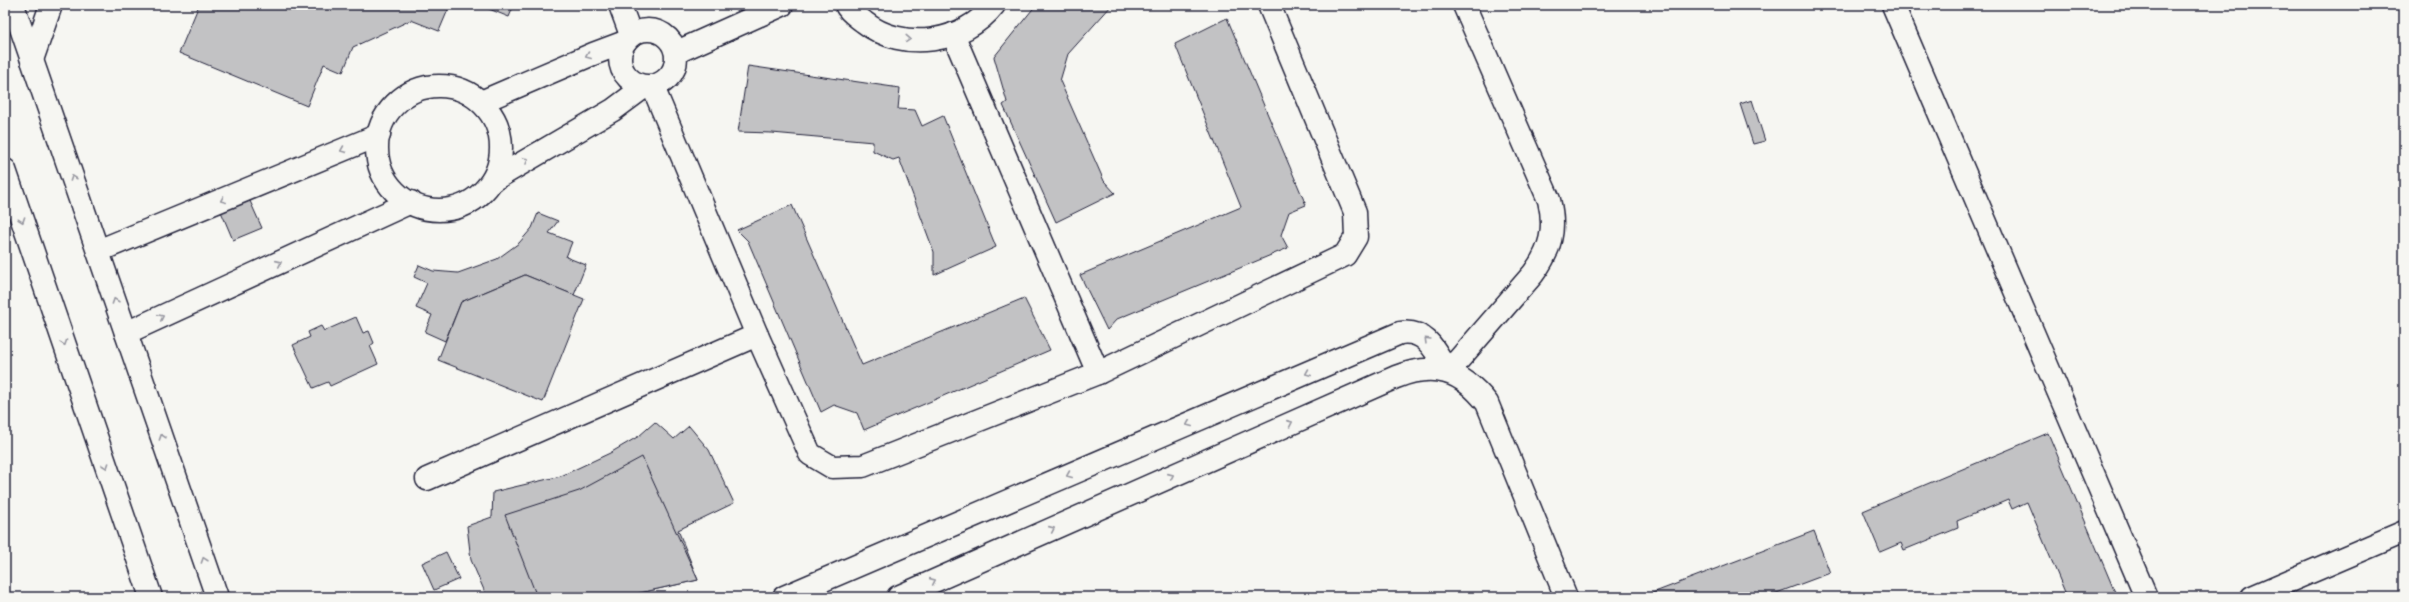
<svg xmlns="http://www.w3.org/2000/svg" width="2409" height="602" viewBox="0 0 2409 602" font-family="'Balsamiq Sans',sans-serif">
	<rect width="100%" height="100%" fill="#f6f6f2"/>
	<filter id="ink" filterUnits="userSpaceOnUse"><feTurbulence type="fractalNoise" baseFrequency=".025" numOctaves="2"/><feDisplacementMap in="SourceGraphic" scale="8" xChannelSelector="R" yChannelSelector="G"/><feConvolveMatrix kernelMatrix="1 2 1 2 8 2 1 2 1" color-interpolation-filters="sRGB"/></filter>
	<g filter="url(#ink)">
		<!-- building -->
		<g fill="#c2c2c4" stroke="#22223b">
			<polygon points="199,5 450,5 439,31 411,20 353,47 343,72 324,64 307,106 179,53"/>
			<polygon points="479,5 514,5 509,17"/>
			<polygon points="1036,5 1112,5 1068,54 1060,81 1104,181 1115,193 1056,222 1003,105 1007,102 994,57"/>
			<polygon points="1227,18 1306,205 1289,212 1281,235 1288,248 1117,319 1107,330 1080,275 1241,207 1175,44"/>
			<polygon points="748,66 900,88 898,109 915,110 922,126 943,116 996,247 934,275 934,252 899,158 893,160 873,151 873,142 772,133 738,132"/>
			<polygon points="1752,100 1765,141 1753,144 1740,104"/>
			<polygon points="242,183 262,228 233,240 214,195"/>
			<polygon points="792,205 862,365 1024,298 1050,350 864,430 857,413 834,405 821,412 748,241 737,230"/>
			<polygon points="538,213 558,221 549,233 572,242 566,257 586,265 574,295 525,275 461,302 445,341 425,332 432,315 416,308 427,283 414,277 419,265 433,271 458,273 497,259 519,243 532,228"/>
			<polygon points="525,275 584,299 543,402 438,360 461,302"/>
			<polygon points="356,317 363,333 369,331 374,343 370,346 378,364 330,386 328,382 313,388 293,345 310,337 308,332 321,326 324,331"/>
			<polygon points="655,422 674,439 689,426 709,450 734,503 678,530 698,580 622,597 534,597 532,593 523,597 487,597 471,560 467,526 492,517 493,492 561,476 610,453 639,436"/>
			<polygon points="2048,433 2117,597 2067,597 2027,502 2012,509 2008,500 1957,521 1958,528 1904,550 1901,543 1880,552 1863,511"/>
			<polygon points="642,457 698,580 622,597 537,597 505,515 579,491"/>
			<polygon points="1814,531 1830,573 1766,597 1642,597"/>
			<polygon points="446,552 459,579 434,590 422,563"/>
		</g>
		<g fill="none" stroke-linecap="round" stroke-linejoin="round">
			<defs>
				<g id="minor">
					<polyline points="620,5 631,35"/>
					<path d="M846 5C849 12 858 17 864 22 903 53 964 43 994 5"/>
					<polyline points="1893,5 2146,597"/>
					<circle cx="648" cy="58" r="28"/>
					<polyline points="953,34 1098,373"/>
					<polyline points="677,52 782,5"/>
					<polyline points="32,60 51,5"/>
					<circle cx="439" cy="148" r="62"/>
					<polyline points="653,87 757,335 810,454 832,467 863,466 1098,373 1345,255 1356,237 1355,212 1269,5"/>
					<polyline points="481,102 593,54 625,42"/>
					<polyline points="493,180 613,110 644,87"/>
					<polyline points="98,251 379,135"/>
					<polyline points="126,333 411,202"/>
					<path d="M1448 372 1533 274C1551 250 1556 229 1549 200L1464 5"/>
					<polyline points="427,479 757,335"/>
					<path d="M784 597 1400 333C1427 329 1436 352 1448 372"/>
					<path d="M898 597 1396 377C1434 362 1461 370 1487 403L1566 597"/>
					<polyline points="2252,597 2404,532"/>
				</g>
				<g id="highway">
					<polyline points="13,5 217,597"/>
					<polyline points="5,170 151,597"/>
				</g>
			</defs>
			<!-- minor casing -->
			<use href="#minor" stroke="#22223b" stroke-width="25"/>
			<!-- highway casing -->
			<use href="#highway" stroke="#22223b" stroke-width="25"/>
			<!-- minor -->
			<use href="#minor" stroke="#f6f6f2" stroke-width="22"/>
			<!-- highway -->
			<use href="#highway" stroke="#f6f6f2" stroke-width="22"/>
		</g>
		<!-- one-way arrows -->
		<defs><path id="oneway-chevron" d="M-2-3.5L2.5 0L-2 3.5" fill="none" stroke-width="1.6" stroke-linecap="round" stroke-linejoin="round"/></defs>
		<g stroke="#9797a0">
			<use href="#oneway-chevron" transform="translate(908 39) rotate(3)"/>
			<use href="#oneway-chevron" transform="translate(588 56) rotate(158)"/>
			<use href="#oneway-chevron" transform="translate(343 150) rotate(157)"/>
			<use href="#oneway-chevron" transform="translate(526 160) rotate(-30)"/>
			<use href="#oneway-chevron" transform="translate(73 178) rotate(-109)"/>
			<use href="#oneway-chevron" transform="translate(223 200) rotate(157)"/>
			<use href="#oneway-chevron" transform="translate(22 220) rotate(71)"/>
			<use href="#oneway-chevron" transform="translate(279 263) rotate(-25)"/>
			<use href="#oneway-chevron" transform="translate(115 301) rotate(-109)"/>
			<use href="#oneway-chevron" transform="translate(161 317) rotate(-25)"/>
			<use href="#oneway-chevron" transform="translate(1427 340) rotate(-135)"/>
			<use href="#oneway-chevron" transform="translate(64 343) rotate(71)"/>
			<use href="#oneway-chevron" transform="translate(1308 373) rotate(157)"/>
			<use href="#oneway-chevron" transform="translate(1290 423) rotate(-24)"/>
			<use href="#oneway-chevron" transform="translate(1189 424) rotate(157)"/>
			<use href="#oneway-chevron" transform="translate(162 437) rotate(-109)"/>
			<use href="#oneway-chevron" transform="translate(106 466) rotate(71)"/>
			<use href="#oneway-chevron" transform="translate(1069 475) rotate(157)"/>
			<use href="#oneway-chevron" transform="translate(1171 476) rotate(-24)"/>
			<use href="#oneway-chevron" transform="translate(1052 529) rotate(-24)"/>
			<use href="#oneway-chevron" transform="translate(204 560) rotate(-109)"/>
			<use href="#oneway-chevron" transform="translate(933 581) rotate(-24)"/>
		</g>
	</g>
	<!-- margin -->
	<rect width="2409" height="602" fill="none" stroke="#f6f6f2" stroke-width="20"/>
	<rect x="10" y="10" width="2389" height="582" fill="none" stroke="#22223b" stroke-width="1.5" filter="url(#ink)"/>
</svg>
